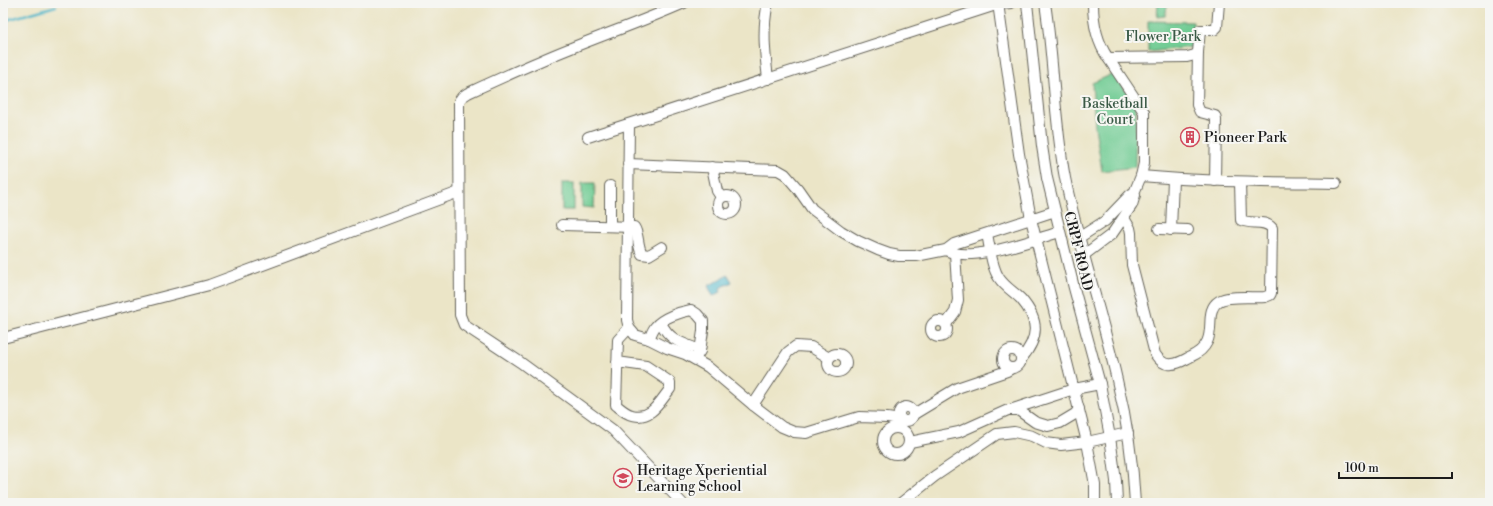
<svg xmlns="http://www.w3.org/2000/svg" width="1493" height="506" viewBox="0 0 1493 506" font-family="'Libre Bodoni',serif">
	<rect width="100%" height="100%" fill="#f6f6f2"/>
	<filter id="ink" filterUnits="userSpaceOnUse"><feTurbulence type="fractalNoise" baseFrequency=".025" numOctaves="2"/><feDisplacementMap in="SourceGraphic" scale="8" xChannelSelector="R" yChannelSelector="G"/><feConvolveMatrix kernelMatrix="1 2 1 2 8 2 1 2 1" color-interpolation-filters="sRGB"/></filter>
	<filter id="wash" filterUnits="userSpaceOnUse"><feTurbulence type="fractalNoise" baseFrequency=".012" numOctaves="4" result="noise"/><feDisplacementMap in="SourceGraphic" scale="16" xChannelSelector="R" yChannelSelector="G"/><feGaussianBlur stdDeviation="0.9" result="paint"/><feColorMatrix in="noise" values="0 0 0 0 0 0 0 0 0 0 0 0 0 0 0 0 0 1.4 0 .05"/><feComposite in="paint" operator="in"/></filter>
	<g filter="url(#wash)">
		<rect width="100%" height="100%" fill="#ebe5c7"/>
		<!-- green -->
		<g fill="#72cc94" stroke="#477458">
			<polygon points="1158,3 1168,3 1165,16 1157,17"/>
			<polygon points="1148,21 1193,22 1193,47 1148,52"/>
			<polygon points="1113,74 1136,103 1135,167 1102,171 1095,127 1092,83"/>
			<rect x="562" y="183" width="12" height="27"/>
			<polygon points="582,183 595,183 594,208 582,207"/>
		</g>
		<!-- water -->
		<polygon fill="#4cb6c9" stroke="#346972" points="728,275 732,282 720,288 721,292 713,296 708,286"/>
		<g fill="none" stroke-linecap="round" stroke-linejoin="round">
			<!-- stream -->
			<polyline stroke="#4cb6c9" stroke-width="2.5" points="3,21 56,6"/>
		</g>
	</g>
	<g filter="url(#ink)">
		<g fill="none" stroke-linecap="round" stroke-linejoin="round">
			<defs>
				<g id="minor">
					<path d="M768 3C762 28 765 54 768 79"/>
					<polyline points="998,3 1019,154 1031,219 1087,442 1095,485 1095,503"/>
					<polyline points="1027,3 1042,146 1047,178 1074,288 1100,384 1110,437 1116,481 1117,503"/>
					<path d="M1045 3C1054 61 1054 120 1065 178 1079 246 1102 313 1117 380 1127 421 1133 462 1135 503"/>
					<path d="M1093 3C1093 22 1097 42 1108 58L1187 57 1195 55 1198 52 1200 30H1214L1217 27 1219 3"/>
					<polyline points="1198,52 1197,105 1200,112 1215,116 1216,120 1215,181"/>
					<polyline points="1108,58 1144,112 1144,163 1141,176 1134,193"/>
					<polyline points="629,124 627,320 629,328 635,335 649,339 667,348 685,354 708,367 753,405 782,427 794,432 806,433 859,417 887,418 902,420"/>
					<polyline points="588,137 999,4 1011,3"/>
					<polyline points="628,164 778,170 785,174 798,189 812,209 841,231 858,241 878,250 889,254 899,256 916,256 946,250 954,244 1055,211"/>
					<polyline points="712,167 717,191 721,197"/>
					<path d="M1141 176C1206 182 1271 182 1336 183"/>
					<circle cx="727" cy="205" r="9"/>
					<path d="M1124 218 1130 228 1131 233 1132 265 1155 354C1159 360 1164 366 1172 364 1178 364 1184 360 1190 357 1224 342 1200 313 1219 301 1228 295 1253 298 1265 297L1270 295 1271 293 1272 228C1264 219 1251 225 1241 220L1240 182"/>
					<path d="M562 225 634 227C639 234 637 245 642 254L649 255 662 247"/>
					<polyline points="610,225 610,186"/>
					<polyline points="1159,229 1188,230"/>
					<polyline points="1171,230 1173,179"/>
					<path d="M987 234C990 247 991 266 999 278 1005 287 1014 292 1021 299 1040 321 1039 338 1021 359"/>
					<polyline points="1080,237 1105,221 1131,194 1135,195 1132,205 1112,234 1084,255"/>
					<path d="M946 250C969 264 1035 239 1060 232"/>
					<circle cx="939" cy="329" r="8"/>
					<path d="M661 323C670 341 682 343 700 350"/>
					<polyline points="946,324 955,312 958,300 955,253"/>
					<polyline points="3,338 209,285 459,192"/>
					<path d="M649 339C651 335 652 331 655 327 662 318 680 312 691 310L697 314 703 321V331L700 351 695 359"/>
					<circle cx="1012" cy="359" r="9"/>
					<circle cx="837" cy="363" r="9"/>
					<path d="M617 362 646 366 670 382V389C659 403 651 420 632 415 626 414 620 408 616 405L618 340 629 328"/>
					<polyline points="753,405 788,352 796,346 811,347 829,358"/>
					<circle cx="906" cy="414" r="7"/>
					<polyline points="1013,409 1074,389 1100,384"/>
					<polyline points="914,414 957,388 1007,371 1012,368"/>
					<circle cx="896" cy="441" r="13"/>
					<polyline points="910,442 959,432 1008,410 1018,410 1035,422 1048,426 1060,423 1075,414 1079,409"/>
					<path d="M682 503 613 430 520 362 464 325 460 315 459 101 462 97 468 93C492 82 516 71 540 61 588 40 637 24 684 3"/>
					<polyline points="901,503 935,476 997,434 1014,432 1032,436 1046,443 1061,445 1087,442 1128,433"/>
				</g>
			</defs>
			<!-- minor casing -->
			<use href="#minor" stroke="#646258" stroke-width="12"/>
			<!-- minor -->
			<use href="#minor" stroke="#fff" stroke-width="10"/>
		</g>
	</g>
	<!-- icons -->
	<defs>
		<symbol id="building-ring" viewBox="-11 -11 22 22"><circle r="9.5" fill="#f6f6f2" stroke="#d1495b" stroke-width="1.5"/><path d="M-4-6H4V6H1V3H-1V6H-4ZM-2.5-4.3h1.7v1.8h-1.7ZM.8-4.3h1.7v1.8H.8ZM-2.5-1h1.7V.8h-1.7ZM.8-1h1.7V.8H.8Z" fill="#d1495b"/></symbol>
		<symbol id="school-ring" viewBox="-11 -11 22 22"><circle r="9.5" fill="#f6f6f2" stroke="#d1495b" stroke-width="1.5"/><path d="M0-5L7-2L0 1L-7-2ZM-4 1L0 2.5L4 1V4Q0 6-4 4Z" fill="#d1495b"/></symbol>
	</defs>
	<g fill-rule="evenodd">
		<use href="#building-ring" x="1179" y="126" width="22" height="22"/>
		<use href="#school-ring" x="612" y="467" width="22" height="22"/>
	</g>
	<g text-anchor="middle" stroke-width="4" stroke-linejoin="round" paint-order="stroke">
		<!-- park labels -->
		<g font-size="14" fill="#3a5a46" stroke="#f6f6f2">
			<text x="1163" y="41">Flower Park</text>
			<text x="1115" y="108">Basketball<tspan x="1115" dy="16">Court</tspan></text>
		</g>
		<!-- poi labels -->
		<g font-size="14" fill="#1c1c1c" stroke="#f6f6f2" text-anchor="start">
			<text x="1204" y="142">Pioneer Park</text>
			<text x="637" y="475">Heritage Xperiential<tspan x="637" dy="16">Learning School</tspan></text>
		</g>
		<!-- street labels -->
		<g font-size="14" fill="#1c1c1c" stroke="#f6f6f2">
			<text transform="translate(1079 251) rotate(76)" y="5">CRPF ROAD</text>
		</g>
	</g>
	<!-- margin -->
	<rect width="1493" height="506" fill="none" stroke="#f6f6f2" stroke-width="16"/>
	<!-- scale -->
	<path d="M1339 472v6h113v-6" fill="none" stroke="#1c1c1c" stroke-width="2"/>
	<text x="1345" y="472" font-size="12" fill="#1c1c1c" stroke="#f6f6f2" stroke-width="3" paint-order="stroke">100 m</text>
</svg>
